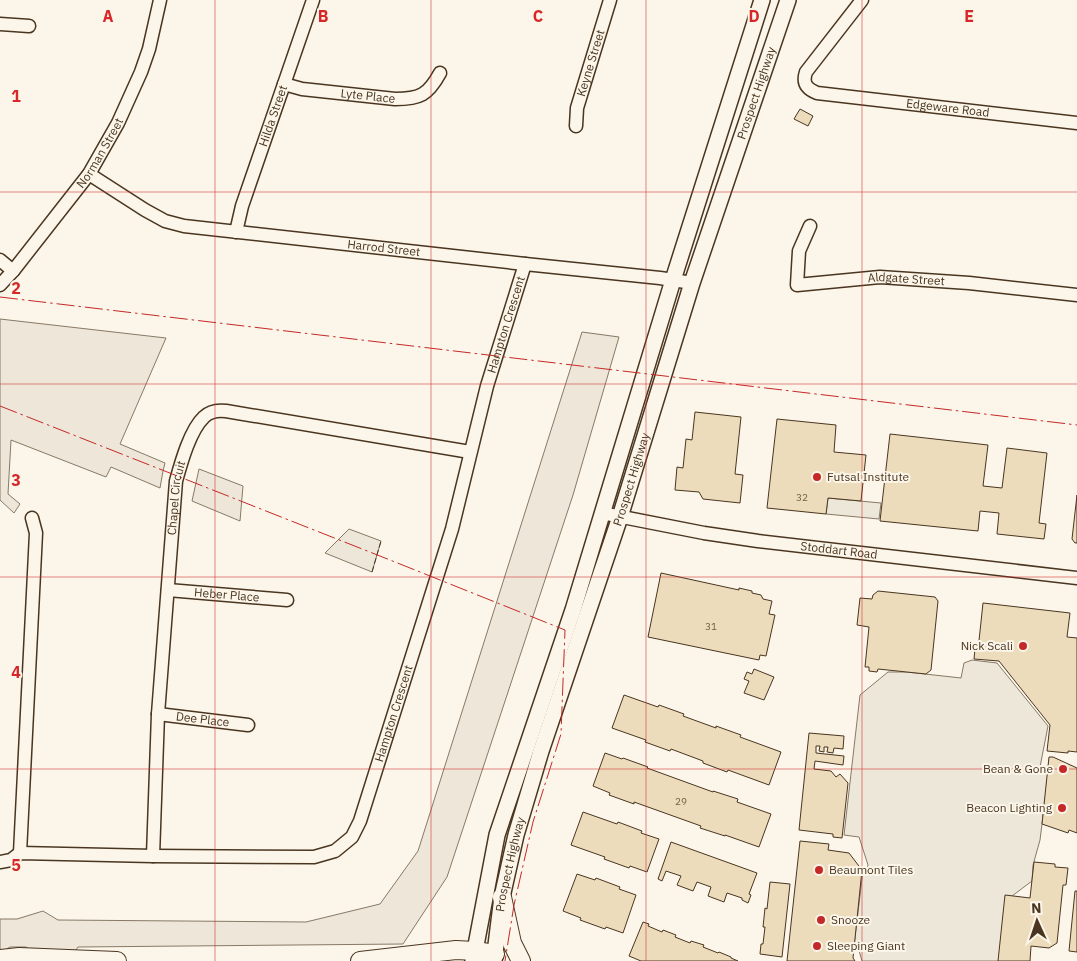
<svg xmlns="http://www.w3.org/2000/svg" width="1077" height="961" viewBox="0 0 1077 961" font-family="'IBM Plex Sans',sans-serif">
	<rect width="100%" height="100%" fill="#fbf6e9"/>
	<!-- green -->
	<g fill="#ede6d9" stroke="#887966">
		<polygon points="0,319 166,338 120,444 165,463 163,471 160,488 111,467 106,477 11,440 8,494 20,504 14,513 0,500"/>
		<polygon points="582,332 619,337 573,495 447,877 403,944 78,947 68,961 44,961 26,947 10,947 0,953 0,919 17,919 43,911 58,920 306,922 380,904 418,851"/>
		<polygon points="199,469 243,486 240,521 192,501"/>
	</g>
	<!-- parking -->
	<g fill="#ede7d9" stroke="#887966">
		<polygon points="828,498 881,503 879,519 826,514"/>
		<polygon points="349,529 381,541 372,572 325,553"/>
		<polygon points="972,660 997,663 1048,726 1040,767 1049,768 1040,840 1033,865 1032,881 1012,896 999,961 862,961 858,947 854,946 863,870 867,871 868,865 859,837 844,835 860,695 888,672 907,672 961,678 964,663"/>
	</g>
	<!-- building -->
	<g fill="#ecdcbc" stroke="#4a3520">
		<polygon points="800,109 813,116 808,126 794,119"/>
		<polygon points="695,412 741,417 735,474 743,475 740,503 703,499 699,492 675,490 677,467 683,468 686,439 692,440"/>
		<polygon points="777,419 836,425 834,452 866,455 861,501 828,498 826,514 767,508"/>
		<polygon points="890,434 988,445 983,486 1002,488 1007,448 1047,453 1039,523 1046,524 1044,539 997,534 999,513 980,511 978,531 880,521"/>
		<polygon points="1077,495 1077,543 1075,543 1072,539"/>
		<polygon points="661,573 739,590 739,588 752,591 752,593 761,595 763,599 772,601 769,614 775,615 766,656 760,655 759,660 648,637"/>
		<polygon points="878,591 935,597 938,601 931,670 926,674 878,669 877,672 869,671 869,667 865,667 869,627 857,625 860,598 872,599 873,595"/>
		<polygon points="983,603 1070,613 1067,637 1077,638 1077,752 1068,751 1068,753 1047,751 1050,725 999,661 974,659 975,649 978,650"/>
		<polygon points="754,669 774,677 764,700 744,693 749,681 744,679 747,672 752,674"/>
		<polygon points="624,695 658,707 659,705 684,714 683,716 716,728 716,726 741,735 740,737 781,752 769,785 728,770 727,772 703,763 703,761 671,749 670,751 645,742 646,740 612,728"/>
		<polygon points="809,733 844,736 843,749 834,748 833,753 827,752 828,747 824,747 824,752 819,751 820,746 816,746 816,753 844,756 843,765 815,761 814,769 831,771 836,777 840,774 848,783 842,838 833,837 833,834 799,830"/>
		<polygon points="605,753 622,759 623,758 648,767 647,768 713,792 713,791 738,799 737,802 771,814 759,847 725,835 725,836 700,828 701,826 634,802 634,804 609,795 610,793 593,786"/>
		<polygon points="1049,757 1053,757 1077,768 1077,833 1069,830 1068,833 1042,824"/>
		<polygon points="583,812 617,824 618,822 642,831 641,833 659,839 647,872 630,866 629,868 604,859 605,857 571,845"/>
		<polygon points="800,841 829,844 828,850 849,853 862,870 853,958 855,961 787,961"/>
		<polygon points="671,842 757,873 749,894 751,895 748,903 742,900 742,898 727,893 724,902 708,896 711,887 697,882 693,891 677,885 681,876 666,871 662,881 658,879"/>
		<polygon points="1034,862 1055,864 1055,867 1068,868 1066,885 1063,885 1057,943 1049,948 1031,946 1030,961 998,961 1005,895 1030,898"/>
		<polygon points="577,874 595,880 596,878 620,887 619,889 636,895 623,933 606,927 605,929 580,920 581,918 563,911"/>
		<polygon points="770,882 790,884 782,957 760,954 761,944 763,944 765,927 763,927 765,908 767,909"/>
		<polygon points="1075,891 1077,891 1077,952 1069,951"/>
		<polygon points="643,922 649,924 648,926 662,932 663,930 676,935 675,937 690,943 691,941 704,945 703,947 718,953 719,952 731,957 731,958 738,961 641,961 629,956"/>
	</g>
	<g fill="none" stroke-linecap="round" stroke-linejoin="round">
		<defs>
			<g id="minor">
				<path id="s1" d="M862 0 806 72C802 84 807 89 817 93L1077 123"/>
				<polyline points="0,24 29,26"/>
				<path id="s2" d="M284 84 302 89 395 99C420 99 428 95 440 73"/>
				<path id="s3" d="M576 126 577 108 610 0"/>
				<path id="s4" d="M89 174 145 210 165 221 184 226 525 264 660 278 692 283"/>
				<path id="s5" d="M810 226 799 251 797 285 880 277 969 283 1077 295"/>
				<path id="s6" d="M236 232 242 206 313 0"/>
				<polyline points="0,260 13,271"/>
				<path id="s7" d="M0 285 13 271 89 174 118 123 141 72 149 49 160 0"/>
				<path id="s8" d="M602 513 704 533 758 541 1077 578"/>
				<path id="s9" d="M168 590 287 600"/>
				<path id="s10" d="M158 714 248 725"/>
				<polyline points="20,853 36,533 32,518"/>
				<path id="s11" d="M153 856 158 714 176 481C181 463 190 430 204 417 210 411 218 410 226 411L470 452"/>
				<path id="s12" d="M0 862 11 860 20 853 153 856 314 857 335 851 352 837 360 821 452 529 487 386 525 264"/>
			</g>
			<g id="major">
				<polyline points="473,961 497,835 573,610 673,280 762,0"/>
				<path id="s13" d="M494 961 502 897 516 835 541 751 620 517 692 283 788 0"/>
			</g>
			<g id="highway">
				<polyline points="502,897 512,943 521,961"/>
				<polyline points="0,959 19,957 117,961"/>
				<polyline points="360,961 456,950 475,951 495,954"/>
			</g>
		</defs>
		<!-- minor casing -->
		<use href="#minor" stroke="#4a3520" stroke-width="15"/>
		<!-- major casing -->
		<use href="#major" stroke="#4a3520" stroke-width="18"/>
		<!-- highway casing -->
		<use href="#highway" stroke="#4a3520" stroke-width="20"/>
		<!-- minor -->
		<use href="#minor" stroke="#fbf6e9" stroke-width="12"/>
		<!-- major -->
		<use href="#major" stroke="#fbf6e9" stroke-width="15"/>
		<!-- highway -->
		<use href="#highway" stroke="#fbf6e9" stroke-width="18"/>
		<!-- fence -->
		<polyline stroke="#4a3520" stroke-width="1" stroke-dasharray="6 2.5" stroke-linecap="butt" points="372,572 381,541"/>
		<!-- power -->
		<g stroke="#c62828" stroke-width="1" stroke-dasharray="18 4 2.5 4" stroke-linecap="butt">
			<polyline points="0,297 1077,425"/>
			<polyline points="0,406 385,558 565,630 561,734 533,822 514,905 505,961"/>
		</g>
	</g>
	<!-- grid -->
	<path fill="none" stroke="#d62828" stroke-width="1" stroke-opacity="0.55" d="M215 0V961M431 0V961M646 0V961M862 0V961M0 192H1077M0 384H1077M0 577H1077M0 769H1077"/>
	<!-- markers -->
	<g fill="#c62828" stroke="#fbf6e9" stroke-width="2">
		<circle cx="817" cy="477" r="5"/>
		<circle cx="1023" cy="646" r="5"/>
		<circle cx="1063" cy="769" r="5"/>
		<circle cx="1062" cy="808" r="5"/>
		<circle cx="819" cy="870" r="5"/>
		<circle cx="821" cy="920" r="5"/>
		<circle cx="817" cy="946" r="5"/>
	</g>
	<g text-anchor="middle" stroke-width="4" stroke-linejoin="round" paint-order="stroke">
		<!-- number labels -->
		<g font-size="10" fill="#725f47">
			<text x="802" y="501">32</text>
			<text x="711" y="630">31</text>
			<text x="681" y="805">29</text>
		</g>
		<!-- street labels -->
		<g font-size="12" fill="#4a3520" stroke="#fbf6e9">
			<text dy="4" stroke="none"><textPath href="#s3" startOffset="65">Keyne Street</textPath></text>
			<text dy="4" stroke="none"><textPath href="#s13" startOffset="908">Prospect Highway</textPath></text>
			<text dy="4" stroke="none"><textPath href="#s2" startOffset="85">Lyte Place</textPath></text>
			<text dy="4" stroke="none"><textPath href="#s1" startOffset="250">Edgeware Road</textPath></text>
			<text dy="4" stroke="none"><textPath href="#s6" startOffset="122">Hilda Street</textPath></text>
			<text dy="4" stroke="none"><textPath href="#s7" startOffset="166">Norman Street</textPath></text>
			<text dy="4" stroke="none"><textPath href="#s4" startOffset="310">Harrod Street</textPath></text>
			<text dy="4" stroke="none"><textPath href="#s5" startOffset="171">Aldgate Street</textPath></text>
			<text dy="4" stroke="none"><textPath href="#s12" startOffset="896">Hampton Crescent</textPath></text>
			<text dy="4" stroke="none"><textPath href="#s13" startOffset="502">Prospect Highway</textPath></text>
			<text dy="4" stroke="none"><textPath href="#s11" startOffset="359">Chapel Circuit</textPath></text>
			<text dy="4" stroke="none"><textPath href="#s8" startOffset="240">Stoddart Road</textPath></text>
			<text dy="4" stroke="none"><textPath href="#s9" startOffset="59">Heber Place</textPath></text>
			<text dy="4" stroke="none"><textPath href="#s12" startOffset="491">Hampton Crescent</textPath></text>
			<text dy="4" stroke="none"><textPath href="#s10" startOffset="45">Dee Place</textPath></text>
			<text dy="4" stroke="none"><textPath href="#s13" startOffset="98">Prospect Highway</textPath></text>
		</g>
		<!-- poi labels -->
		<g font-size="12" fill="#4a3520" stroke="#fbf6e9" text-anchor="start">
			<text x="827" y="481">Futsal Institute</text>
			<text x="1013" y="650" text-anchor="end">Nick Scali</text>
			<text x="1053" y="773" text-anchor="end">Bean &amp; Gone</text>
			<text x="1052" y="812" text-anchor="end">Beacon Lighting</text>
			<text x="829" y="874">Beaumont Tiles</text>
			<text x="831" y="924">Snooze</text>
			<text x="827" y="950">Sleeping Giant</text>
		</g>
	</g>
	<g font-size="16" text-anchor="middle" font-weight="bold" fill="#d62828" stroke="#fbf6e9" stroke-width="4" stroke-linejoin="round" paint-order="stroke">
		<text x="108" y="22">A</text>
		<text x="323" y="22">B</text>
		<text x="538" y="22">C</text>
		<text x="754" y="22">D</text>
		<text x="969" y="22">E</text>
		<text x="16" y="102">1</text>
		<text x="16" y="294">2</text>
		<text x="16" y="486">3</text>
		<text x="16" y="678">4</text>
		<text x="16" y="871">5</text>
	</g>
	<!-- north arrow -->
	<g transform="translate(1037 921) rotate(357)" stroke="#fbf6e9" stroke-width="4" paint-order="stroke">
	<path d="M0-4L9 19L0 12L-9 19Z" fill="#4a3520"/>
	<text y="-8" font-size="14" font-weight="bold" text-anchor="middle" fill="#4a3520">N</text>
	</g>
</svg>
